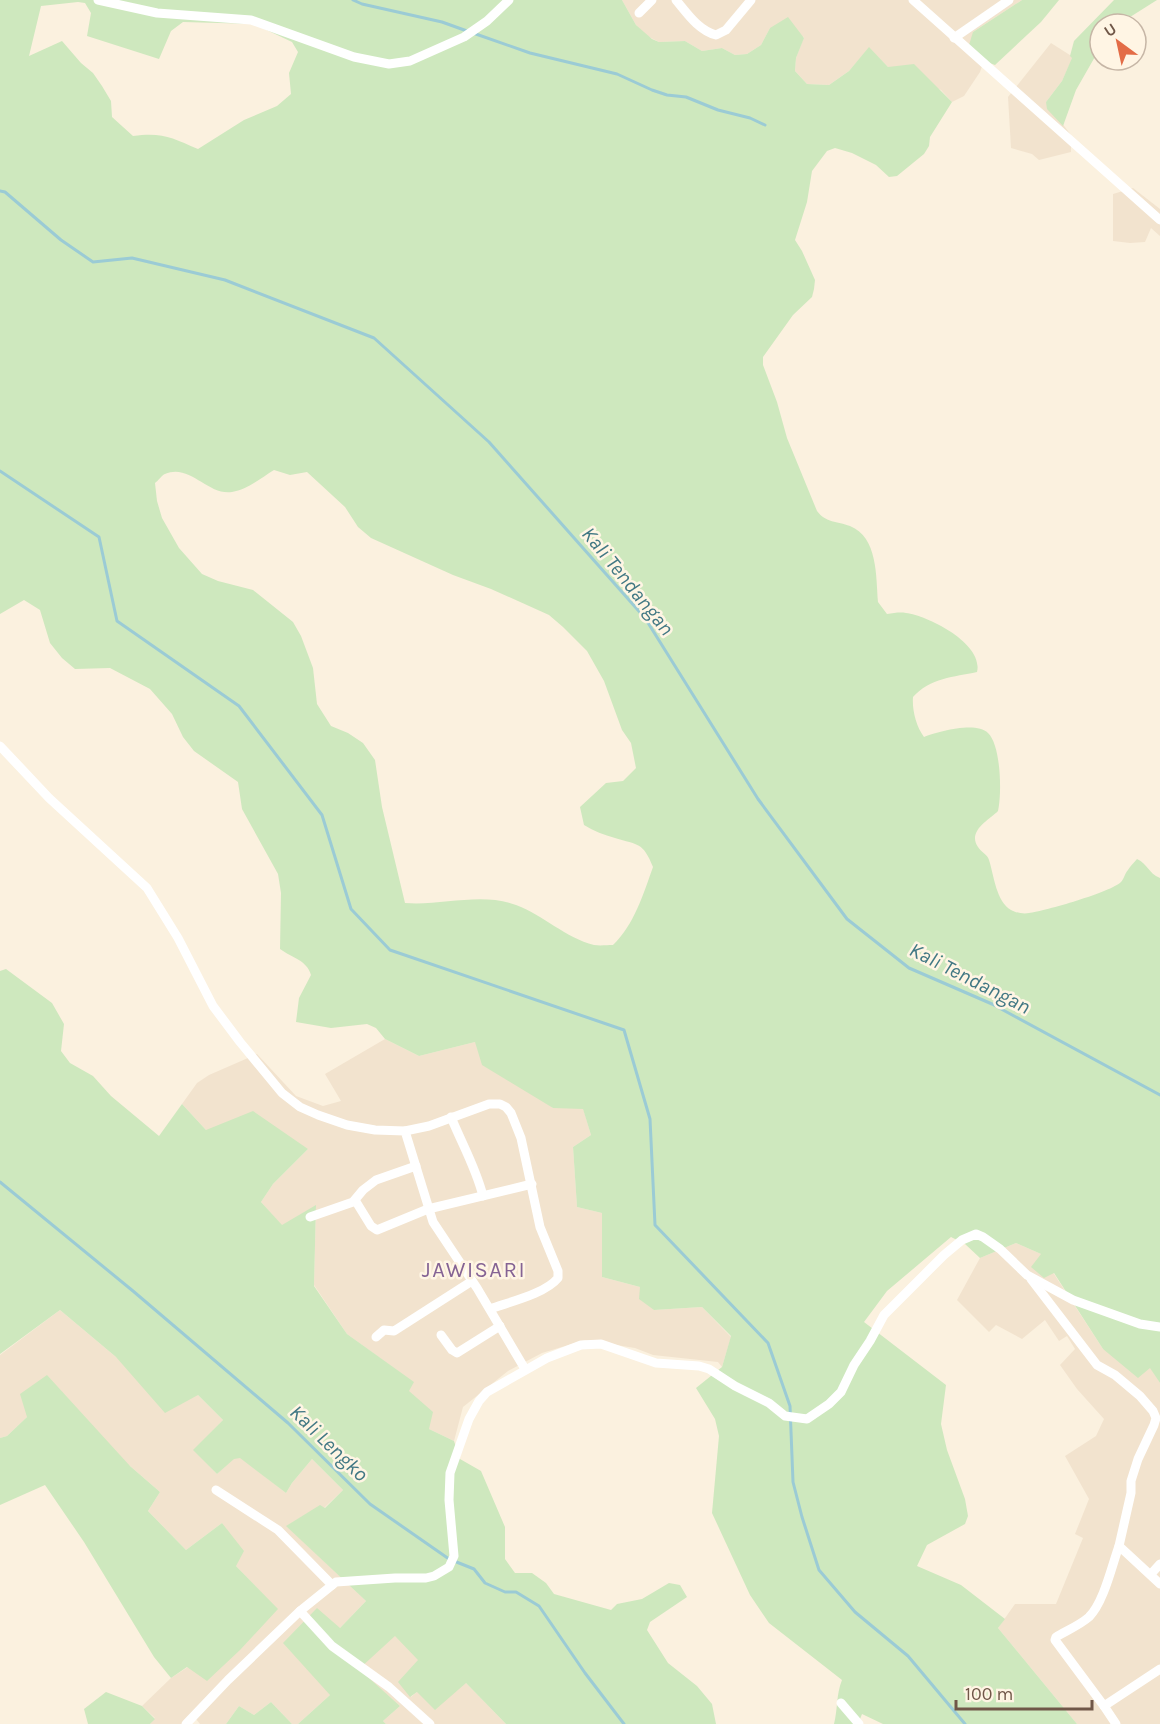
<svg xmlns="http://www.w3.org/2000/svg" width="1160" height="1724" viewBox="0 0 1160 1724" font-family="Karla,sans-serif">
	<rect width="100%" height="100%" fill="#fbf1df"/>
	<!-- residential -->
	<g fill="#f2e3ce">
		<path d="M622 0H1022L973 32 984 61 980 72 964 96 952 102 941 90 888 67 869 48 849 71 829 85 807 84 795 71 796 58 804 37 770 28 761 45 747 54 735 55 722 48 702 51 685 41 659 42 645 35 636 25Z"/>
		<path d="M1051 43 1073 57 1062 81 1046 102 1071 135V152L1039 160 1032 154 1011 148 1008 97Z"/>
		<path d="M1133 188 1160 209V236L1151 228 1145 242 1130 243 1113 241V194Z"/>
		<path d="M385 1039 419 1056 475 1042 553 1108H583L591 1135 573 1147 577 1207 602 1213V1277L640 1287 654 1310 702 1307 731 1337 722 1367 718 1362 653 1355 635 1348 585 1340 542 1353 508 1371 463 1407 454 1441 429 1429 408 1391 413 1382 347 1334 314 1285 316 1206 282 1226 261 1202 273 1184 308 1149 206 1130 182 1104 197 1083 209 1075 257 1054 296 1096 323 1106 341 1101 325 1074Z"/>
		<path d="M1016 1243 1041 1254 1103 1349 1150 1367 1160 1383V1724H1077L998 1628 1015 1604H1056L1083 1538 1075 1534 1089 1499 1065 1456 1096 1436 1104 1419 1077 1389 1060 1365 1075 1349 1067 1336 1059 1341 1045 1320 1022 1339 996 1325 989 1332 957 1300 980 1258Z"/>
		<path d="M60 1310 116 1357 198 1395 223 1420 194 1450 217 1474 234 1458 240 1457 286 1493 292 1483 312 1459 343 1490 324 1508 306 1514 287 1526 366 1601 340 1628 330 1695 298 1724H292L271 1702 254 1715 239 1706 226 1724H200L192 1714 182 1724H150L155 1718 142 1706 171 1678 277 1609 236 1566 222 1523 186 1550 148 1511 160 1492 130 1466 27 1417 7 1436 0 1438V1355Z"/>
		<path d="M395 1635 419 1660 411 1697 417 1692 466 1683 506 1724H386L383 1721 400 1706 358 1669Z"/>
	</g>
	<!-- green -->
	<g fill="#cee8be" fill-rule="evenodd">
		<path d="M0 0H622L636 25 652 39 659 42 685 41 702 51 722 48 735 55 747 54 761 45 770 28 788 17 804 38 796 58 795 71 807 84 829 85 849 71 869 47 888 67 914 64 952 102 930 137 929 146 924 154 897 176 889 177 876 165 852 153 835 148 827 151 812 171 807 202 795 240 802 251 815 280 814 289 812 297 793 315 763 357V365L777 402 787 438 817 511C826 523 837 521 850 526 878 537 876 577 878 602L887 614C894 613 900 612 906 613 929 616 984 644 977 672 954 677 930 678 913 697 912 710 916 726 924 737 937 732 976 721 988 733 1001 745 1002 794 998 811 989 820 967 831 978 847 981 852 988 855 989 860 994 876 996 901 1011 910 1016 913 1024 914 1029 913 1045 911 1111 892 1121 882 1124 879 1125 873 1128 870 1130 866 1134 863 1137 859 1148 864 1148 873 1160 878V1383L1150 1368 1138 1378 1103 1349 1054 1273 1044 1278 1031 1267 1041 1254 1016 1243 980 1258 965 1244 951 1237 887 1291 864 1322 946 1385 941 1424 947 1450 965 1499 968 1516 965 1524 927 1545 917 1566 961 1585 1005 1619 998 1628 1077 1724H883L862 1714 858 1724H834C838 1708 836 1695 842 1680L769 1623 750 1595 712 1513 719 1436 715 1419 696 1388 722 1367 731 1336 702 1307 654 1310 639 1299 640 1287 602 1277V1213L577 1207 573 1147 591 1135 583 1109 553 1108 482 1065 475 1042 419 1056 385 1039 376 1028 367 1024 331 1028 296 1022 299 998 311 975C307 960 292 958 280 949L281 893 278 874 242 809 238 782 194 751 183 737 172 714 150 689 110 668 75 669 62 658 50 643 40 610 24 600 0 614ZM78 2 85 3 91 13 87 36 159 59 171 31 183 22 254 24 292 42 298 52 289 73 291 94 277 106 244 120 198 149C172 138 163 132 133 136L112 117 111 101 102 86 93 73 81 63 62 41 29 56 41 6ZM274 470 290 475 307 472 345 507 358 527 371 538 453 575 491 589 549 615 563 627 587 651 604 681 622 730 631 743 636 768 623 781 606 783 580 807 584 825C594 831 604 835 615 838 638 845 643 842 653 867 643 895 634 925 613 945 607 945 600 946 594 945 566 938 543 915 516 905 481 892 441 906 405 903L382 807 375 760 363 743 348 733 331 726 317 704 313 668 301 636 293 622 253 590 218 581 202 574 179 548 162 518 157 501 155 483C158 481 162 475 165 474 190 463 208 496 232 492 247 490 261 478 274 470Z"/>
		<path d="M1022 0H1059L1041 22 995 65 984 61 969 45 973 32Z"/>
		<path d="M1114 0H1157L1119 24H1100V48L1076 90 1063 126 1047 109 1046 102 1062 81 1072 58 1070 56 1074 41Z"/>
		<path d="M6 969 52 1003 64 1024 61 1051 70 1063 93 1076 111 1096 159 1136 182 1104 206 1130 253 1111 308 1149 273 1184 261 1202 282 1225 316 1205 314 1286 347 1334 414 1382 409 1391 433 1412 429 1429 454 1441 460 1459 481 1471 505 1527V1559L515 1573H532L546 1583 554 1594 611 1610 617 1604 642 1599 669 1583 680 1585 687 1597 650 1622 647 1630 668 1663 697 1686 712 1704 716 1724H506L466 1683 435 1710 417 1692 410 1697 398 1682 418 1660 395 1636 359 1669 400 1706 383 1721 386 1724H298L330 1695 283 1643 317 1608 340 1628 366 1601 286 1526 320 1505 325 1508 343 1490 312 1459 292 1483 286 1493 240 1458 234 1459 217 1474 193 1450 223 1420 198 1395 165 1413 116 1357 60 1310 0 1354V971Z"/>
		<path d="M47 1375 130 1466 160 1492 148 1511 186 1550 222 1523 244 1551 236 1566 278 1609 240 1650 207 1681 187 1667 171 1678 154 1657 84 1542 45 1485 0 1505V1438L7 1436 27 1417 20 1394Z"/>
		<path d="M106 1692 142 1706 155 1719 150 1724H88L84 1709Z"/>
		<path d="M271 1702 292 1724H226L239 1706 254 1715Z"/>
	</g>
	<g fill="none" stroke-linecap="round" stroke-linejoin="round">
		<!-- stream -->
		<g stroke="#9bcbd5" stroke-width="3">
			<path d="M353 0 362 4 442 22 467 31"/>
			<path d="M473 33 530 53 617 74 652 90 667 95 686 97 718 110 750 118 765 125"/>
			<path d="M0 191 5 192 61 240 93 262 132 258 225 280 374 338 489 442 645 618 758 799 847 919 909 968 992 1004 1160 1095"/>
			<path d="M0 471 99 537 117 621 239 706 322 815 351 909 390 950 624 1030 650 1119 655 1225 768 1343 790 1406 793 1482 802 1517 819 1570 855 1612 908 1656 965 1724"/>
			<path d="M0 1182 133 1291 288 1423 370 1504 449 1559 474 1569 485 1583 505 1592H516L539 1606 585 1673 624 1724"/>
		</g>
		<!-- minor -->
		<g stroke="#fff" stroke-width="9">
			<path d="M98 0 157 13 251 20 354 57 389 64 410 61 464 37 487 21 509 0"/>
			<path d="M676 0C687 13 698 30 716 35L726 30 751 0"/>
			<path d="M913 0 1160 220"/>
			<path d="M639 13 652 0"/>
			<path d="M954 38 1009 0"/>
			<path d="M0 746 49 798 147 888 178 938 213 1006 240 1042 282 1093 300 1107 318 1115 347 1125 375 1130 405 1131 433 1222 477 1288 525 1369"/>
			<path d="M451 1117C462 1144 476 1168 483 1196"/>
			<path d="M405 1131 429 1126 489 1104H500L506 1107 511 1113 521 1138 540 1227 558 1271V1278C545 1294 509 1302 490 1309"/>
			<path d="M355 1200 371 1226 377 1230 428 1209 532 1184"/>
			<path d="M310 1217 353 1202 363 1190 376 1180 416 1166"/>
			<path d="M1031 1279 1097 1365 1115 1375 1140 1396 1153 1411 1156 1418 1154 1425 1138 1459 1131 1481V1493L1119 1546 1160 1584"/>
			<path d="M441 1335 452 1350 457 1353 500 1326"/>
			<path d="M376 1337 384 1330 394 1331 472 1281"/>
			<path d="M216 1490 278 1530 332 1585"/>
			<path d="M1119 1546C1112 1565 1104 1602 1089 1617 1080 1625 1066 1631 1056 1637L1055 1640 1104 1706 1160 1669"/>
			<path d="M1151 1574 1160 1564"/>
			<path d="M300 1611 332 1646 389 1687 430 1724"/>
			<path d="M841 1703 859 1724"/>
			<path d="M1104 1706 1116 1724"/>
			<path d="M186 1724 228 1680 300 1611 336 1582 395 1578H426L434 1576 449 1567 454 1556 449 1500 450 1473 469 1419 479 1401 487 1392 547 1358 581 1345 601 1344 656 1363 699 1366 709 1369 735 1386 769 1403 785 1416 807 1419 829 1404 841 1392 854 1365 870 1341 884 1315 944 1255 962 1240 976 1234 983 1237 1000 1249 1027 1275 1073 1300 1140 1324 1160 1327"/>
		</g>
	</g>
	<g text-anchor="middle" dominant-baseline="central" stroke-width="5" stroke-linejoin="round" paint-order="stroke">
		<!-- water labels -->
		<g font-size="21" font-style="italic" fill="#427884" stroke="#fff5e4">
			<text transform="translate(628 581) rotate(51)">Kali Tendangan</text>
			<text transform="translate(970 978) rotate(27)">Kali Tendangan</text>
			<text transform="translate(329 1443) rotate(44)">Kali Lengko</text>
		</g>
		<!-- quarter labels -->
		<g font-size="22" letter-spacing="1.5" fill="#856394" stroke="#fff5e4">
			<text x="474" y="1270">JAWISARI</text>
		</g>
	</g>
	<!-- north arrow -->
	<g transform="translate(1118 42) rotate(327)"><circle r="28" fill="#fff5e4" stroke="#c6b6a6" stroke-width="1.5"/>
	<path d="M0-4.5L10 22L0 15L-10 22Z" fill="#e36c46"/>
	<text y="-9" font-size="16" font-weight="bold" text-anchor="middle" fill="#705748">U</text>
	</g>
	<!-- scale -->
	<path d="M956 1700v9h136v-9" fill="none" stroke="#705748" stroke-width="3"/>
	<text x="965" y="1700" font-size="18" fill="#705748" stroke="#fff5e4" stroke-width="4.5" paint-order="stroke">100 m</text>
</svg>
